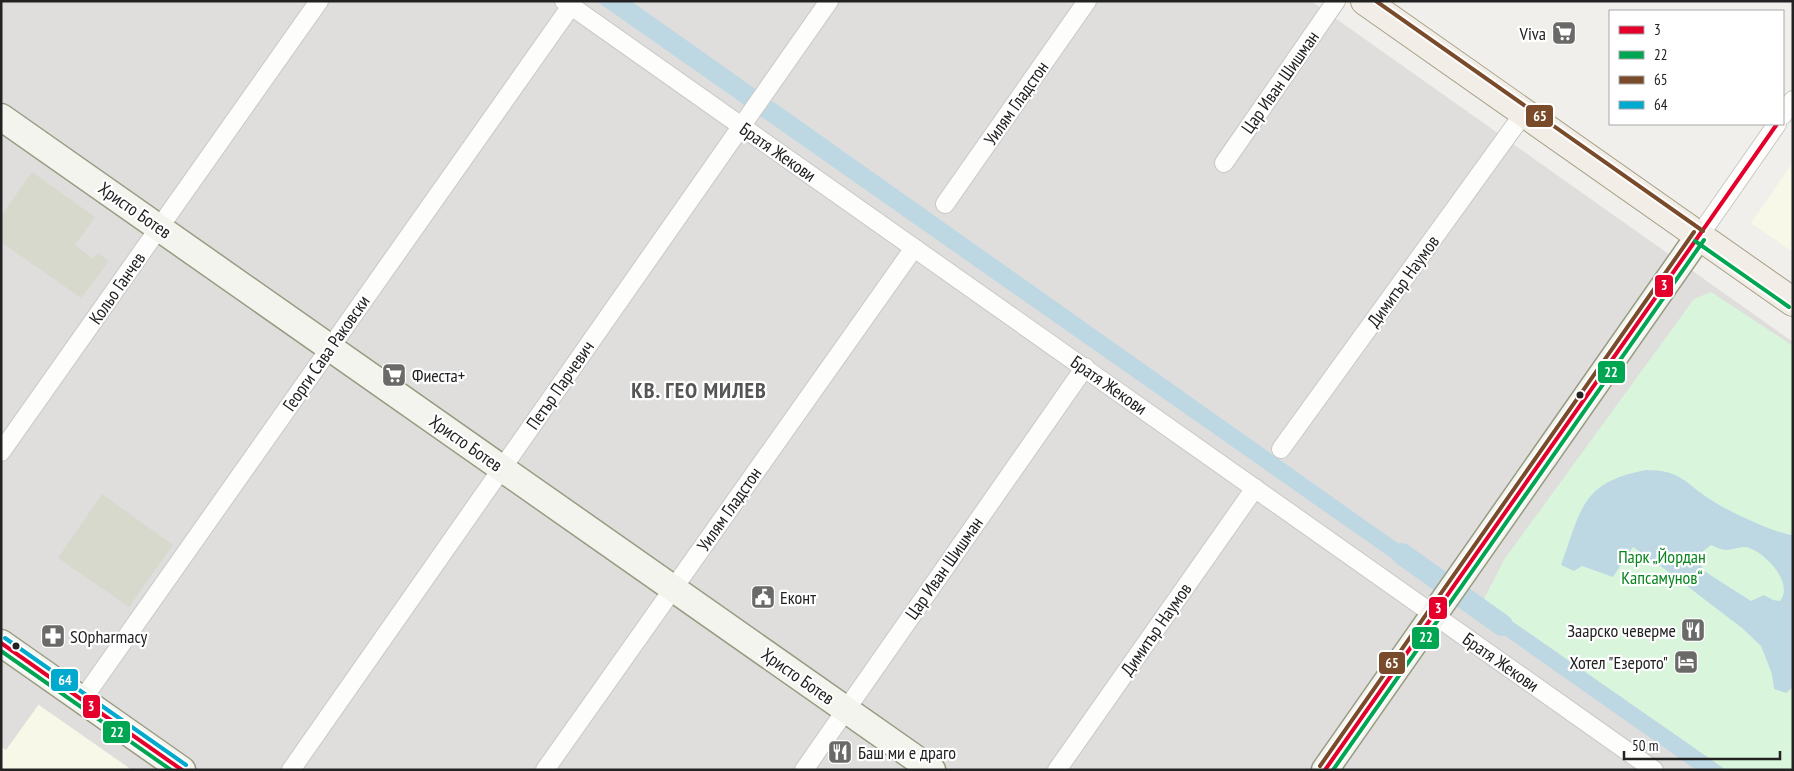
<svg xmlns="http://www.w3.org/2000/svg" width="1794" height="771" viewBox="0 0 1794 771" font-family="'PT Sans Narrow',sans-serif">
	<rect width="100%" height="100%" fill="#f0efeb"/>
	<!-- residential -->
	<path fill="#dfdedc" d="M1 1H1311L1793 342V770H1Z"/>
	<!-- education -->
	<g fill="#f7f8e8">
		<path d="M1793 162V252L1751 223Z"/>
		<path d="M39 704V705L132 770H1V747L6 750Z"/>
	</g>
	<!-- construction -->
	<g fill="#d8d9cd">
		<path d="M32 172 95 217 75 245 93 259 98 253 109 261 81 298 1 242V216Z"/>
		<path d="M102 494 173 545 129 607 58 558Z"/>
	</g>
	<!-- park -->
	<path fill="#d9f6dc" d="M1711 292 1793 346V770H1726L1483 601 1504 560 1694 299Z"/>
	<!-- water -->
	<g fill="#bed8e3" fill-rule="evenodd">
		<path d="M596 1H631L1430 566 1421 579Z"/>
		<path d="M1646 470C1681 470 1685 483 1711 500 1726 510 1776 534 1793 535V687L1786 693 1774 689 1772 674 1761 646 1742 628 1666 570 1633 547 1613 577 1582 566 1574 571 1561 565C1581 510 1581 482 1646 470ZM1711 545C1716 547 1721 550 1726 550 1734 550 1742 545 1749 548 1767 554 1794 584 1780 601L1773 600 1764 595 1751 601 1704 571 1700 563 1702 552Z"/>
		<path d="M1483 601 1726 770H1696L1474 614Z"/>
	</g>
	<g fill="none" stroke-linecap="round" stroke-linejoin="round">
		<!-- canal -->
		<path stroke="#bed8e3" stroke-width="22" d="M1402 554 1502 625"/>
		<defs>
			<g id="street">
				<path d="M564 1 1654 770"/>
				<path d="M1783 115 1793 100"/>
				<path d="M1224 163 1336 1"/>
				<path d="M945 204 1087 1"/>
				<path d="M1699 236 1777 124"/>
				<path d="M1281 449 1524 113"/>
				<path d="M1 452 319 1"/>
				<path d="M82 700 571 6"/>
				<path d="M291 770 829 1"/>
				<path d="M545 770 914 248"/>
				<path d="M804 770 1085 367"/>
				<path d="M1057 770 1255 488"/>
			</g>
			<g id="secondary">
				<path d="M1 117 932 770"/>
				<path d="M1 643 182 770"/>
				<path d="M1325 770 1699 236"/>
			</g>
			<path id="primary" d="M1365 1 1793 302"/>
		</defs>
		<!-- street casing -->
		<use href="#street" stroke="#c9c8c7" stroke-width="20"/>
		<!-- secondary casing -->
		<use href="#secondary" stroke="#979b81" stroke-width="29"/>
		<!-- primary casing -->
		<use href="#primary" stroke="#a7a086" stroke-width="30"/>
		<!-- street -->
		<use href="#street" stroke="#fdfdfc" stroke-width="18"/>
		<!-- secondary -->
		<use href="#secondary" stroke="#f3f4ed" stroke-width="26"/>
		<!-- primary -->
		<use href="#primary" stroke="#f2eee7" stroke-width="28"/>
		<defs>
			<g id="bus-1">
				<path d="M1 643 182 770"/>
				<path d="M1325 770 1777 124"/>
			</g>
			<g id="bus-2">
				<path d="M1695 241 1789 307"/>
				<path d="M1 651 171 770"/>
				<path d="M1333 770 1704 240"/>
			</g>
			<g id="bus-3">
				<path d="M1376 1 1703 231"/>
				<path d="M1320 766 1694 232"/>
			</g>
			<path id="bus-4" d="M5 638 186 765"/>
		</defs>
		<!-- bus-1 casing -->
		<use href="#bus-1" stroke="#fff" stroke-width="8"/>
		<!-- bus-2 casing -->
		<use href="#bus-2" stroke="#fff" stroke-width="8"/>
		<!-- bus-3 casing -->
		<use href="#bus-3" stroke="#fff" stroke-width="8"/>
		<!-- bus-4 casing -->
		<use href="#bus-4" stroke="#fff" stroke-width="8"/>
		<!-- bus-1 -->
		<use href="#bus-1" stroke="#e4002b" stroke-width="4"/>
		<!-- bus-2 -->
		<use href="#bus-2" stroke="#00a651" stroke-width="4"/>
		<!-- bus-3 -->
		<use href="#bus-3" stroke="#7a4b2a" stroke-width="4"/>
		<!-- bus-4 -->
		<use href="#bus-4" stroke="#00a9ce" stroke-width="4"/>
	</g>
	<!-- icons -->
	<defs>
		<symbol id="supermarket-square" viewBox="-11 -11 22 22"><rect x="-9" y="-9" width="18" height="18" rx="4" fill="#6a6a68" stroke="#fff"/><path d="M-6-5.5h2.5l.6 2H6L4.5 2H-2.5L-4.4-4H-6ZM-1.5 3.2a1.3 1.3 0 1 0 .1 0ZM3 3.2a1.3 1.3 0 1 0 .1 0Z" fill="#fff"/></symbol>
		<symbol id="civic-square" viewBox="-11 -11 22 22"><rect x="-9" y="-9" width="18" height="18" rx="4" fill="#6a6a68" stroke="#fff"/><path d="M-.6-6.5H3V-4.5H.6V-3L4-1V1h2V6H-6V1h2V-1L-.6-3ZM-1.2 2.5V6h2.4V2.5Z" fill="#fff"/></symbol>
		<symbol id="restaurant-square" viewBox="-11 -11 22 22"><rect x="-9" y="-9" width="18" height="18" rx="4" fill="#6a6a68" stroke="#fff"/><path d="M-5-6h1v4h1v-4h1v4h1v-4h1v5L-1.5 .5V6h-2V.5L-5-1ZM5-6V6H3V1.5H1.5Q1.5-4 5-6Z" fill="#fff"/></symbol>
		<symbol id="pharmacy-square" viewBox="-11 -11 22 22"><rect x="-9" y="-9" width="18" height="18" rx="4" fill="#6a6a68" stroke="#fff"/><path d="M-2-6h4v4h4v4h-4v4h-4v-4h-4v-4h4Z" fill="#fff"/></symbol>
		<symbol id="hotel-square" viewBox="-11 -11 22 22"><rect x="-9" y="-9" width="18" height="18" rx="4" fill="#6a6a68" stroke="#fff"/><path d="M-6-4.5h1.5V1H6V5H4.5V3h-9V5H-6ZM-4 0a1.8 1.8 0 1 1 3.6 0ZM.5 0V-2.5h3Q6-2.5 6 0Z" fill="#fff"/></symbol>
	</defs>
	<g fill-rule="evenodd">
		<use href="#supermarket-square" x="1550" y="19" width="28" height="28"/>
		<use href="#supermarket-square" x="380" y="361" width="28" height="28"/>
		<use href="#civic-square" x="749" y="583" width="28" height="28"/>
		<use href="#restaurant-square" x="1679" y="616" width="28" height="28"/>
		<use href="#pharmacy-square" x="39" y="622" width="28" height="28"/>
		<use href="#hotel-square" x="1672" y="648" width="28" height="28"/>
		<use href="#restaurant-square" x="826" y="738" width="28" height="28"/>
	</g>
	<!-- markers -->
	<g fill="#222" stroke="#fff" stroke-width="2">
		<circle cx="1580" cy="395" r="4.5"/>
		<circle cx="16" cy="646" r="4.5"/>
	</g>
	<g text-anchor="middle" dominant-baseline="central" stroke-width="4.5" stroke-linejoin="round" paint-order="stroke">
		<!-- poi labels -->
		<g font-size="18" fill="#222" stroke="#fff" text-anchor="start">
			<text x="1546" y="33" text-anchor="end">Viva</text>
			<text x="412" y="375">Фиеста+</text>
			<text x="780" y="597">Еконт</text>
			<text x="1676" y="630" text-anchor="end">Заарско чеверме</text>
			<text x="70" y="636">SOpharmacy</text>
			<text x="1668" y="662" text-anchor="end">Хотел "Езерото"</text>
			<text x="858" y="752">Баш ми е драго</text>
		</g>
		<!-- street labels -->
		<g font-size="18" fill="#222" stroke="#fff">
			<text transform="translate(1280 82) rotate(-55)">Цар Иван Шишман</text>
			<text transform="translate(1016 103) rotate(-55)">Уилям Гладстон</text>
			<text transform="translate(778 152) rotate(35)">Братя Жекови</text>
			<text transform="translate(135 210) rotate(35)">Христо Ботев</text>
			<text transform="translate(1403 281) rotate(-54)">Димитър Наумов</text>
			<text transform="translate(117 288) rotate(-55)">Кольо Ганчев</text>
			<text transform="translate(326 353) rotate(-55)">Георги Сава Раковски</text>
			<text transform="translate(560 385) rotate(-55)">Петър Парчевич</text>
			<text transform="translate(1109 385) rotate(35)">Братя Жекови</text>
			<text transform="translate(466 443) rotate(35)">Христо Ботев</text>
			<text transform="translate(729 509) rotate(-55)">Уилям Гладстон</text>
			<text transform="translate(944 568) rotate(-55)">Цар Иван Шишман</text>
			<text transform="translate(1156 629) rotate(-55)">Димитър Наумов</text>
			<text transform="translate(1501 662) rotate(35)">Братя Жекови</text>
			<text transform="translate(798 676) rotate(35)">Христо Ботев</text>
		</g>
		<!-- park labels -->
		<g font-size="18" fill="#0a8621" stroke="#fff">
			<text x="1662" y="556">Парк „Йордан<tspan x="1662" dy="21">Капсамунов“</tspan></text>
		</g>
		<!-- district labels -->
		<g font-size="22" font-weight="bold" letter-spacing="1" fill="#555" stroke="#fff">
			<text x="699" y="390">КВ. ГЕО МИЛЕВ</text>
		</g>
	</g>
	<g stroke="#fff" stroke-width="2">
		<rect x="1525" y="104" width="29" height="24" rx="5" fill="#7a4b2a"/>
		<rect x="1654" y="274" width="20" height="24" rx="5" fill="#e4002b"/>
		<rect x="1597" y="360" width="29" height="24" rx="5" fill="#00a651"/>
		<rect x="1428" y="596" width="20" height="24" rx="5" fill="#e4002b"/>
		<rect x="1411" y="626" width="29" height="24" rx="5" fill="#00a651"/>
		<rect x="1378" y="651" width="28" height="24" rx="5" fill="#7a4b2a"/>
		<rect x="50" y="668" width="29" height="24" rx="5" fill="#00a9ce"/>
		<rect x="82" y="694" width="19" height="25" rx="5" fill="#e4002b"/>
		<rect x="102" y="720" width="29" height="24" rx="5" fill="#00a651"/>
	</g>
	<g font-size="14" text-anchor="middle" font-weight="bold" fill="#fff">
		<text x="1540" y="121">65</text>
		<text x="1664" y="290">3</text>
		<text x="1611" y="377">22</text>
		<text x="1438" y="613">3</text>
		<text x="1426" y="642">22</text>
		<text x="1392" y="668">65</text>
		<text x="65" y="685">64</text>
		<text x="91" y="711">3</text>
		<text x="117" y="737">22</text>
	</g>
	<!-- border -->
	<rect width="1794" height="771" fill="none" stroke="#222222" stroke-width="5"/>
	<!-- legend -->
	<rect x="1609" y="10" width="175" height="115" fill="#ffffff" stroke="#a7a7a7"/>
	<rect x="1619" y="26" width="25" height="8" fill="#e4002b" stroke="#a7a7a7"/>
	<text x="1654" y="35" font-size="15" fill="#222222">3</text>
	<rect x="1619" y="51" width="25" height="8" fill="#00a651" stroke="#a7a7a7"/>
	<text x="1654" y="60" font-size="15" fill="#222222">22</text>
	<rect x="1619" y="76" width="25" height="8" fill="#7a4b2a" stroke="#a7a7a7"/>
	<text x="1654" y="85" font-size="15" fill="#222222">65</text>
	<rect x="1619" y="101" width="25" height="8" fill="#00a9ce" stroke="#a7a7a7"/>
	<text x="1654" y="110" font-size="15" fill="#222222">64</text>
	<!-- scale -->
	<path d="M1624 751v8h156v-8" fill="none" stroke="#222222" stroke-width="2.5"/>
	<text x="1632" y="751" font-size="15" fill="#222222" stroke="#ffffff" stroke-width="4" paint-order="stroke">50 m</text>
</svg>
